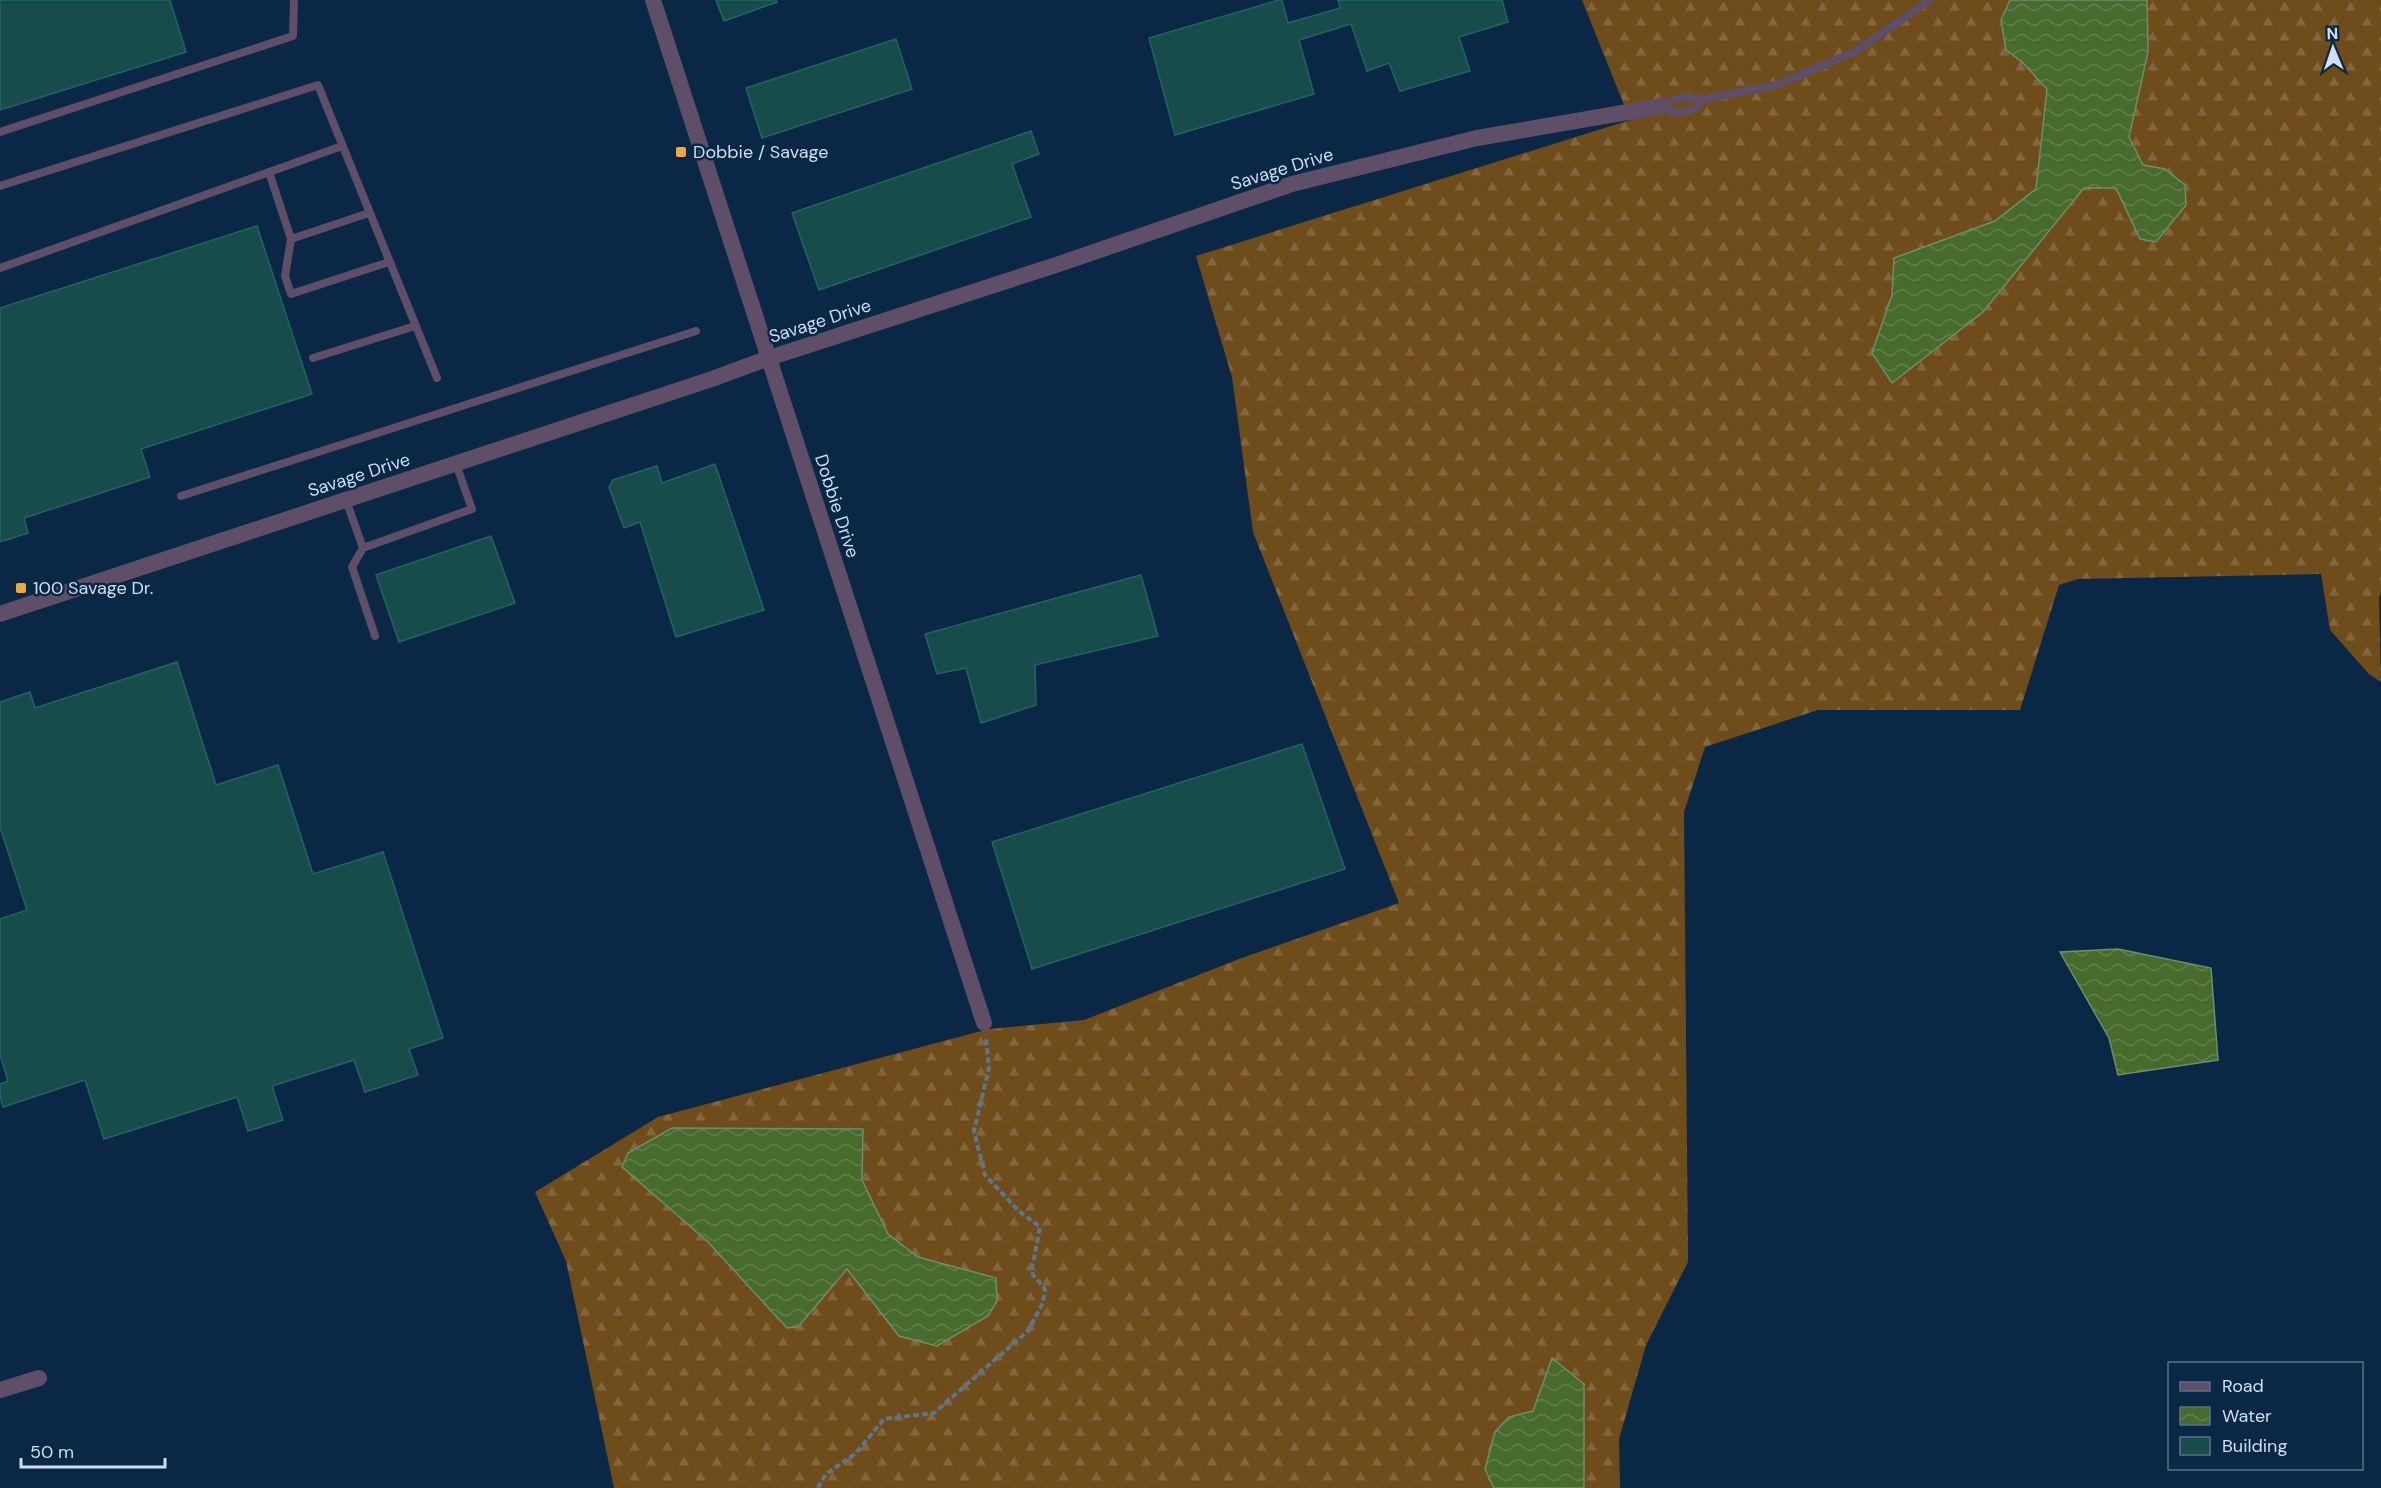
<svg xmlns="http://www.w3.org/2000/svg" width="2381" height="1488" viewBox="0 0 2381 1488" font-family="'DM Sans',sans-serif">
	<defs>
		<pattern id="forest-firs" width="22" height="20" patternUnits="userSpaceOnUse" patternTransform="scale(1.5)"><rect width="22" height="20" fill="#6e4d1b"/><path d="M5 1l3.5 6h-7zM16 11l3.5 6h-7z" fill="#82663d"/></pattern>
		<pattern id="water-waves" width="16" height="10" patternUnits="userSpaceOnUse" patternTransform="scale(1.5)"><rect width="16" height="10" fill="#476b2d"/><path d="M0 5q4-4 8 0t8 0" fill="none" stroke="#60804c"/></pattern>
	</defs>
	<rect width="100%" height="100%" fill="#0b2746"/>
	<!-- forest -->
	<path fill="url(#forest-firs)" fill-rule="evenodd" d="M1582 0H2010L2001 20 2006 50 2021 61 2047 89 2036 189 1995 221 1894 258 1892 295 1872 353 1983 312 2084 188H2116L2140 238 2156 242 2186 205 2165 169 2143 165 2129 137 2148 52 2147 0H2381V593L2379 597 2381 682 2369 674 2330 630 2321 574 2078 579 2059 585 2020 710H1818L1705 747 1684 812 1688 1262 1646 1345 1619 1439 1620 1488H1584V1384L1552 1358 1533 1411 1509 1417 1485 1469 1494 1488H614L566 1261 535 1192 658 1117 989 1029 1084 1020 1239 959 1399 903 1253 532 1232 377 1196 256 1630 120ZM622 1167 862 1180 888 1234 917 1257 996 1278 899 1336 847 1268 707 1241Z"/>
	<!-- water -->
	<g fill="url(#water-waves)" stroke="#708e68" stroke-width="1.5">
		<path d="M2010 0H2147L2148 52 2129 137 2143 165 2165 169 2185 185 2186 205 2156 242 2140 239 2116 188H2084L1983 312 1892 383 1872 353 1892 295 1894 258 1995 221 2036 189 2047 89 2021 61 2006 50 2001 20Z"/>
		<path d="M2118 949 2211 968 2218 1060 2118 1075 2109 1038 2060 952Z"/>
		<path d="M672 1128 863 1129 862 1180 888 1234 918 1257 996 1278 997 1301 988 1316 937 1346 899 1336 847 1269 798 1327 787 1328 707 1241 622 1167 628 1153Z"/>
		<path d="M1552 1358 1584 1384V1488H1494L1485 1469 1495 1432 1509 1417 1533 1411Z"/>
	</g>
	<!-- building -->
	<g fill="#184c4b" stroke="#206564" stroke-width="1.5">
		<path d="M0 0H170L186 52 0 110Z"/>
		<path d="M716 0H776L777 2 724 21Z"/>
		<path d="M1279 0H1282L1288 23 1340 8 1338 0H1502L1508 22 1459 37 1470 71 1400 91 1389 63 1367 71 1351 24 1299 40 1314 94 1175 135 1149 38Z"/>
		<path d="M896 39 912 89 762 138 746 88Z"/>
		<path d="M1031 131 1039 154 1012 164 1031 217 819 290 792 213Z"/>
		<path d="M257 226 312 394 141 449 150 477 24 518 28 533 0 542V308Z"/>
		<path d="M715 464 764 610 676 637 640 522 624 528 609 487 613 480 657 466 662 483Z"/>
		<path d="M491 536 515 603 399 642 376 575Z"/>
		<path d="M1141 575 1158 636 1035 665 1036 705 981 723 966 668 937 674 925 634Z"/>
		<path d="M177 662 216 785 278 765 313 874 383 852 443 1038 409 1049 418 1075 365 1092 354 1060 272 1086 283 1120 248 1131 237 1097 104 1139 85 1080 3 1107 0 1096V1084L8 1081 0 1055V919L27 910 0 827V702L30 692 35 708Z"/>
		<path d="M1302 744 1345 869 1032 969 992 842Z"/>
	</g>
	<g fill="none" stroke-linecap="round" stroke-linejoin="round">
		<!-- path -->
		<path stroke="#5e758f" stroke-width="4" stroke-dasharray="6 3" stroke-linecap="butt" d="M818 1488 826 1474 855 1454 884 1419 934 1413 1028 1331 1043 1303 1045 1289 1033 1275 1032 1269 1040 1227 1019 1211 985 1175 974 1131 989 1068 986 1039"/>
		<!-- lane -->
		<g stroke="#5e4e67" stroke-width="8">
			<path d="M1701 100 1695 109 1675 113 1663 106C1676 97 1686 95 1701 100L1777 85 1856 51 1930 0"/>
			<path d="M0 132 293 36 294 0"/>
			<path d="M269 172 291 239 369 213"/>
			<path d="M0 186 318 85 437 378"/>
			<path d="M291 239 285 276 291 294 389 262"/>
			<path d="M0 268 342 146"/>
			<path d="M313 358 415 326"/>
			<path d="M181 496 696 331"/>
			<path d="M346 500 363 548 472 509 456 464"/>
			<path d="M363 548 352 567 375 636"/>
		</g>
		<!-- street -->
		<g stroke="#5e4e67" stroke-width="16">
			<path d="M653 0 984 1023"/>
			<path d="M0 614 712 379 769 358 1059 264 1292 184 1477 138 1663 106"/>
			<path d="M0 1390 39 1378"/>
		</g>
	</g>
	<!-- markers -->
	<g fill="#eea83c" stroke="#0b2746" stroke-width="2">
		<rect x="675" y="146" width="12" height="12" rx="3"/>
		<rect x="15" y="582" width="12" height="12" rx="3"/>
	</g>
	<g text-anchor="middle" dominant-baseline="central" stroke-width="5" stroke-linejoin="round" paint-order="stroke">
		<!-- poi labels -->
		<g font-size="18" fill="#cedff3" stroke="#0b2746" text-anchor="start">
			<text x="693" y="152">Dobbie / Savage</text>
			<text x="33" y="588">100 Savage Dr.</text>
		</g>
		<!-- street labels -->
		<g font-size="18" fill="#cedff3" stroke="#0b2746">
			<text transform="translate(1282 169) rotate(-17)">Savage Drive</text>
			<text transform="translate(820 321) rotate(-18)">Savage Drive</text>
			<text transform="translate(359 475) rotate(-18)">Savage Drive</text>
			<text transform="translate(837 506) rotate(72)">Dobbie Drive</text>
		</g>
	</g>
	<!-- legend -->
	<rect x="2168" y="1362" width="195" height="108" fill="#0b2746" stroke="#59718b" stroke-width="1.5"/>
	<rect x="2180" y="1382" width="30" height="9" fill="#5e4e67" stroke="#59718b" stroke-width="1.5"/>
	<text x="2222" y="1392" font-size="18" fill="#cedff3">Road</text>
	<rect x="2180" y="1407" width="30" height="18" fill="url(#water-waves)" stroke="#59718b" stroke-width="1.5"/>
	<text x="2222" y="1422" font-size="18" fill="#cedff3">Water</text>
	<rect x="2180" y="1437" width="30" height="18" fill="#184c4b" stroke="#59718b" stroke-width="1.5"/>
	<text x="2222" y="1452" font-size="18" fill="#cedff3">Building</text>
	<!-- north arrow -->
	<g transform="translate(2333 48) rotate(358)" stroke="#0b2746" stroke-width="4.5" paint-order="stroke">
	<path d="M0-4.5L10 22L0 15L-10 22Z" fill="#cedff3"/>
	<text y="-9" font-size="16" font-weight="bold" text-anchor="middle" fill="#cedff3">N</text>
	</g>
	<!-- scale -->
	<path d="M21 1458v9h144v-9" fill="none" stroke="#cedff3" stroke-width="3"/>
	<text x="30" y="1458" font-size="18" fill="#cedff3" stroke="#0b2746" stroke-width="4.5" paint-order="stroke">50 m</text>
</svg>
